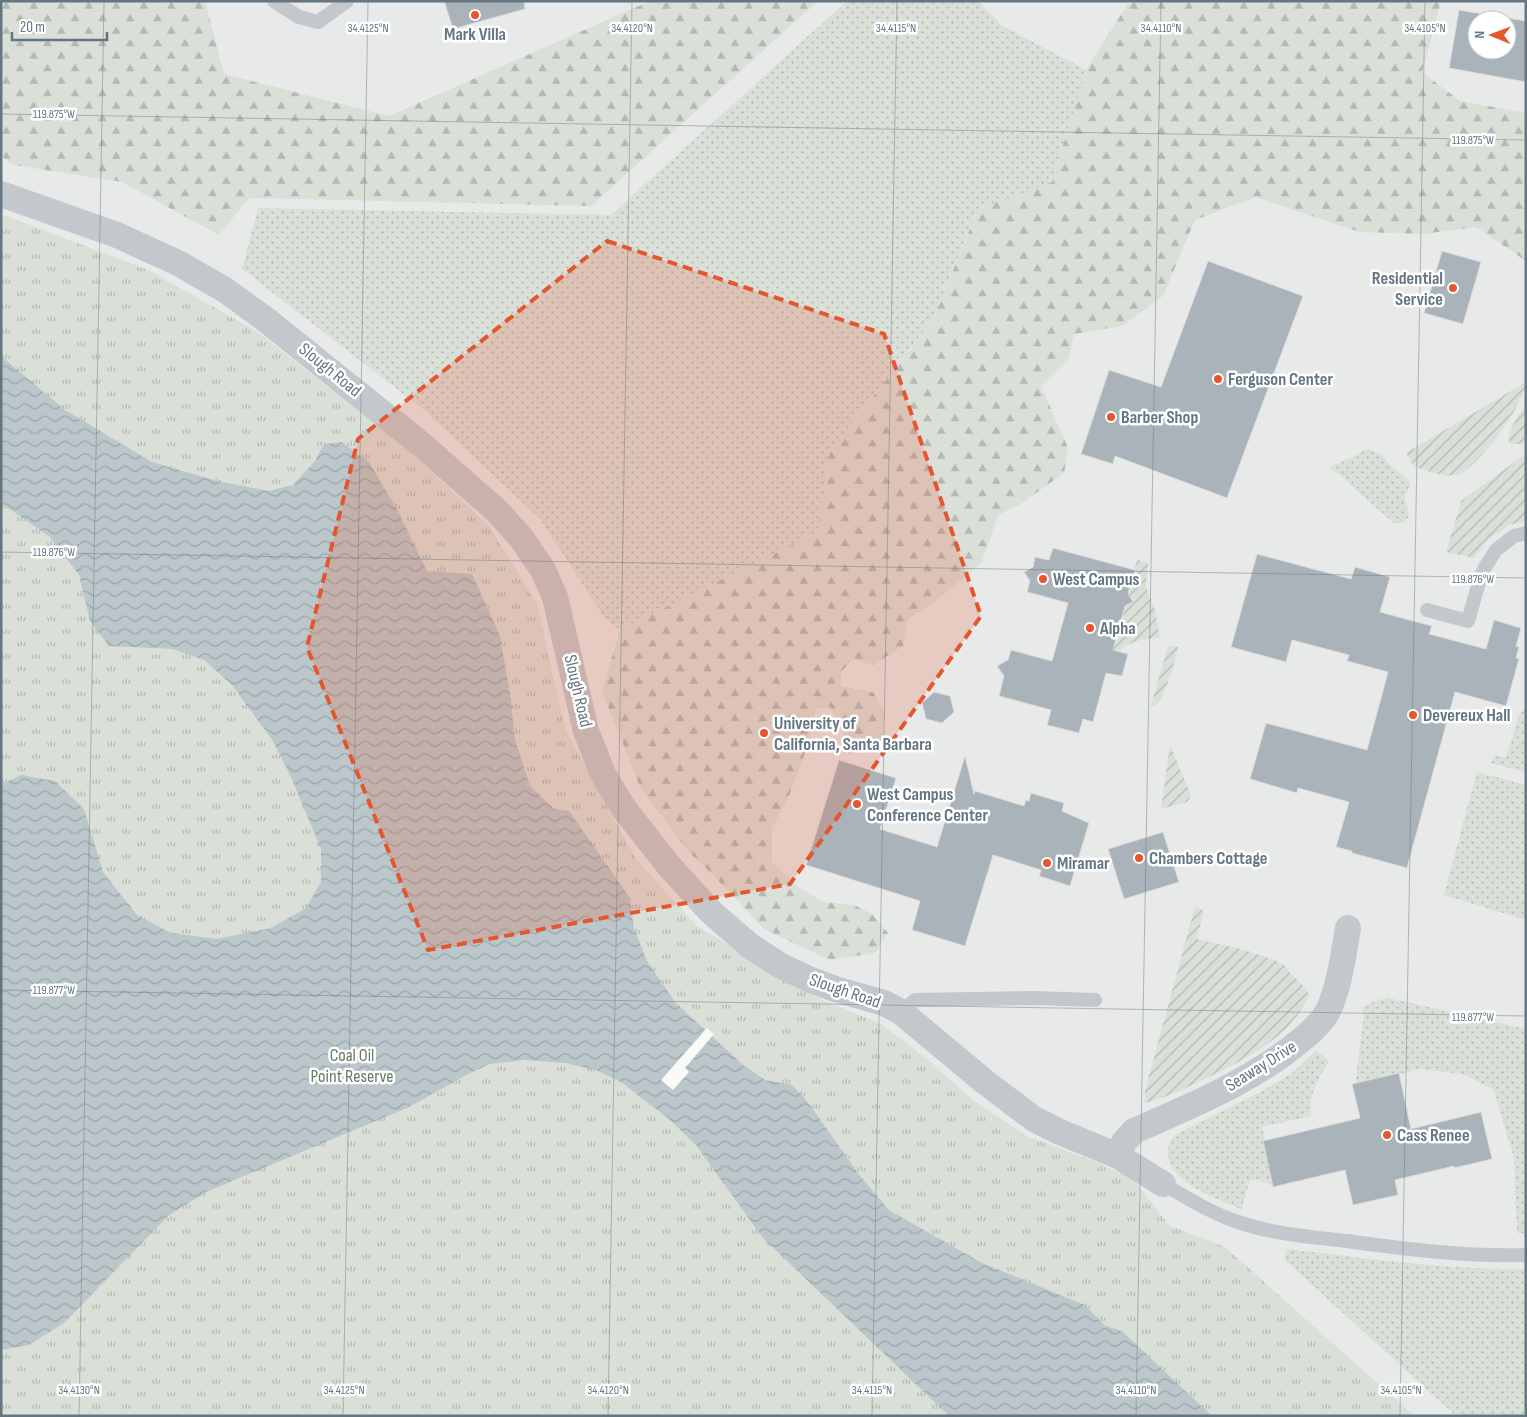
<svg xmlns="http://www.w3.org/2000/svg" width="1527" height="1417" viewBox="0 0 1527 1417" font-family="'Sofia Sans Condensed',sans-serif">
	<defs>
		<pattern id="grass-dots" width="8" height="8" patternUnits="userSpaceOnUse" patternTransform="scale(1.25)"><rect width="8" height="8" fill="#dadfd7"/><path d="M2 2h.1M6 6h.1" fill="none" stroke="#b4b9b4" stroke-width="1.8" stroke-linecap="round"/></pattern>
		<pattern id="forest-firs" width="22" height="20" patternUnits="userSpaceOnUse" patternTransform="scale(1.25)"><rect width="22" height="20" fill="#dadfd7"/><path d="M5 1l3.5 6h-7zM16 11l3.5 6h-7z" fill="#b4b9b4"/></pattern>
		<pattern id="park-tufts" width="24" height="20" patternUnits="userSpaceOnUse" patternTransform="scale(1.25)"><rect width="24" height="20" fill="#dadfd7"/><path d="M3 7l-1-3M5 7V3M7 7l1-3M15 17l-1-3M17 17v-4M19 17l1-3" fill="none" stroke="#b4b9b4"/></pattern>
		<pattern id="garden-furrows" width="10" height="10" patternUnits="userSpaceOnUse" patternTransform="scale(1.25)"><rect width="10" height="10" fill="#dadfd7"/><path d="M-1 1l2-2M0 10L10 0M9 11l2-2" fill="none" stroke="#b4b9b4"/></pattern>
		<pattern id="water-waves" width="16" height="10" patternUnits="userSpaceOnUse" patternTransform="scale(1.25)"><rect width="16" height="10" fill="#bbc7cb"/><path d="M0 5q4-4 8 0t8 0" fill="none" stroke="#9ca6aa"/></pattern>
	</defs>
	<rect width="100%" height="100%" fill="#fafaf8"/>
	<!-- built -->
	<path fill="#e8e9e9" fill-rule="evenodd" d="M1 1H1526V1416H1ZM1477 20H1507V50H1477Z"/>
	<!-- grass -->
	<g fill="url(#grass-dots)">
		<path d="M847 1H978L1001 25 1086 70 1052 182 975 215 932 321 830 451 818 532 620 630 604 617 540 519 424 410 242 269 258 208 611 215Z"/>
		<path d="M1368 449 1383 456 1388 463 1409 480 1410 485 1405 496 1409 517 1403 522 1395 524 1357 491 1343 477 1329 468Z"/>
		<path d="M1526 707V772L1491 763 1494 756 1506 757 1519 715Z"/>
		<path d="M1477 772 1526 785V920L1444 895Z"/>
		<path d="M1389 998 1526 1029V1233H1517L1514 1158 1493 1089 1463 1074 1419 1069 1355 1086 1364 1015 1362 1007 1378 1000Z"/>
		<path d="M1316 1051 1324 1056 1329 1062C1318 1079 1308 1095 1311 1116L1262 1127 1276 1184 1273 1186 1256 1179 1250 1181 1241 1209C1219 1200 1169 1182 1168 1155 1167 1146 1170 1140 1177 1134L1262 1091 1291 1074Z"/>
		<path d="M1286 1249C1366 1258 1446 1270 1526 1269V1416H1456L1285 1260Z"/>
	</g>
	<!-- forest -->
	<g fill="url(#forest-firs)">
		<path d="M1 1H205L224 74 389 116 650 1H818L591 206 249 198 219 235 122 182 14 165 1 156Z"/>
		<path d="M1137 1H1441L1422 72 1460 101 1526 113V261L1476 227 1423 234 1359 232 1256 197 1195 220 1163 296 1122 326 1074 334 1069 358 1041 386 1068 448 1064 473 1019 505 998 515 981 564 934 602 907 620 903 646 873 665 853 659 841 672V686L873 692 885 713 881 743 849 755 842 729 830 707 816 709 805 753 790 793 772 828V862L798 887 824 902 854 905 872 914 888 933 875 953 830 960 764 929 713 875 688 851 640 787 602 691 620 630 818 532 830 451 932 322 978 209 1052 182 1086 70 1127 5Z"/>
	</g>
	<!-- park -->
	<path fill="url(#park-tufts)" d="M1 214 148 270 256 331 404 446 489 526 537 604 565 729 636 859 697 926 820 999 870 1019 884 1026 933 1064 974 1101 1027 1136 1098 1163 1133 1179 1169 1225 1225 1247 1414 1416H1Z"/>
	<!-- garden -->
	<g fill="url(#garden-furrows)">
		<path d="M1526 382C1526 402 1478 468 1459 474 1444 478 1429 471 1414 467L1406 453Z"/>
		<path d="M1526 404V436L1523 444H1510C1505 431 1520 415 1526 404Z"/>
		<path d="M1523 456H1526V521L1509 525 1488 540 1474 558 1446 552 1461 501Z"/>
		<path d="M1137 560 1148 563 1146 587 1155 610 1160 638C1144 638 1128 641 1117 654L1111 651Z"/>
		<path d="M1168 646 1178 647 1172 671 1164 693 1159 702 1150 709Z"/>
		<path d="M1170 745 1190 793V798L1187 802 1161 809Z"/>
		<path d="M1195 907 1203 910V914L1197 939C1223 945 1260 952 1284 965 1288 968 1288 971 1291 974 1298 982 1305 985 1309 995 1294 1036 1240 1062 1203 1080 1184 1089 1166 1098 1145 1103V1090Z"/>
	</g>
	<!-- water -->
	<path fill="url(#water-waves)" d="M1 356 65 410 152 462 217 481 269 491 293 485 315 461 324 444 342 442 369 462 398 511 427 571 472 574 500 636 511 700 515 740 530 786 554 809 569 811 630 898 634 928 647 961 675 1002 742 1064 765 1080 792 1085 807 1101 860 1176 889 1210 980 1262 1085 1305 1104 1325 1123 1332 1212 1416H949L763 1238 696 1145 669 1119 621 1082 596 1070 565 1063 524 1060 490 1064 470 1073 409 1107 206 1192 168 1216 64 1323 29 1345 1 1350V785L21 775 55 781 84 809 103 872 137 915 171 933 217 939 271 928 306 908 321 882V849L291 777 273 741 232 685 204 660 173 649 109 646 90 621 79 575 50 537 1 503Z"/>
	<!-- pier -->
	<path fill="#fafaf8" d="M707 1028 714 1034 685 1068 689 1072 673 1090 661 1080Z"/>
	<!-- building -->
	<g fill="#aab3b9" stroke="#dcdcda" fill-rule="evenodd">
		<path d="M444 1H524L525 9 453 29Z"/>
		<path d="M1459 10 1526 21V82L1449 68ZM1477 20H1507V50H1477Z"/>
		<path d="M1442 251 1481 262 1463 324 1424 313Z"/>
		<path d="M1208 261 1303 296 1227 498 1115 456 1113 464 1081 454 1109 370 1161 387Z"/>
		<path d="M1053 548 1135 570 1128 593 1133 602 1125 606 1113 650 1128 654 1122 676 1106 673 1093 722 1083 719 1079 733 1047 725 1051 710 999 696 1004 676 997 666 1008 660 1011 650 1052 661 1068 603 1027 592 1030 581 1024 572 1033 567 1035 557 1049 560Z"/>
		<path d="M1257 554 1351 579 1355 567 1390 577 1380 612 1432 626 1429 634 1486 649 1494 620 1521 628 1516 646 1519 647 1516 658 1519 659 1506 706 1455 692 1407 868 1352 853V851L1336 847 1349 802 1298 788 1297 793 1250 779 1266 723 1367 750 1388 672 1347 661 1349 655 1292 640 1286 662 1231 647Z"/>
		<path d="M934 692 950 696 954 712 942 723 926 719 922 703Z"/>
		<path d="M965 756 974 794 975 791 1024 806 1026 800 1029 801 1031 793 1064 803 1062 811 1089 823 1070 886 1039 876 1041 870 993 855 965 946 912 930 920 901 806 865 839 760 896 778 880 829 937 847Z"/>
		<path d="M1163 832 1179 882 1124 899 1108 849Z"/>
		<path d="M1399 1073 1411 1129 1481 1112 1492 1159 1454 1168V1166L1395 1180 1398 1195 1353 1205 1345 1170 1273 1187 1263 1141 1360 1118 1352 1084Z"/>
	</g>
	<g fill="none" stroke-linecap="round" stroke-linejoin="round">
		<!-- service -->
		<g stroke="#c3c8cc" stroke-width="14">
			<path d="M274 1 299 17 318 22 347 1"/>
			<path d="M1427 610 1468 621 1481 575 1487 564 1496 550 1514 536 1526 533"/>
			<path d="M901 1012 915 1000 1034 998 1095 1000"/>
			<path d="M1163 1184C1187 1198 1211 1213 1238 1222 1273 1234 1310 1237 1347 1241 1406 1249 1466 1257 1526 1255"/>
		</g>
		<!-- minor -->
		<g stroke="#c3c8cc" stroke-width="26">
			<path d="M1 194 117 235 178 263 225 290 265 319 422 445 498 512 522 539 543 570 555 597 586 731 603 774 625 810 669 866 711 912 750 946 781 966 811 980 835 989 884 1003 901 1012 985 1082 1034 1119 1060 1132 1118 1156 1163 1184"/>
			<path d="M1118 1156 1124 1142 1134 1131C1186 1108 1240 1086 1286 1052 1300 1041 1314 1031 1325 1016 1338 996 1344 952 1348 928"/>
		</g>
	</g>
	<!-- marked area -->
	<path fill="#e4572e" fill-opacity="0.2" stroke="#e4572e" stroke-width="4" stroke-dasharray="10 6" stroke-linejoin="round" d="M607 241 884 334 981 616 790 884 428 950 307 647 358 439Z"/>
	<!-- ticks -->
	<path fill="none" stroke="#657683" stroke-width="1" stroke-opacity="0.45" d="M1 114 1526 140M1 552 1526 578M1 990 1526 1016M79 1416 104 1M343 1416 368 1M608 1416 632 1M872 1416 897 1M1136 1416 1161 1M1400 1416 1425 1"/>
	<!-- markers -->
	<g fill="#e4572e" stroke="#fff" stroke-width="2">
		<circle cx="475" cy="15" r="5"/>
		<circle cx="1453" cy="288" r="5"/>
		<circle cx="1218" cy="379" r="5"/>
		<circle cx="1111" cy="417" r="5"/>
		<circle cx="1043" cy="579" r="5"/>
		<circle cx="1090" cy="628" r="5"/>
		<circle cx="1413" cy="715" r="5"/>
		<circle cx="764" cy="733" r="5"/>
		<circle cx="857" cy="804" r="5"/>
		<circle cx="1139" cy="858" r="5"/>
		<circle cx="1047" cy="863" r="5"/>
		<circle cx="1387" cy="1135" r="5"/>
	</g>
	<g text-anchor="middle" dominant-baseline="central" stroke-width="5" stroke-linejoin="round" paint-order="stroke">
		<!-- poi labels -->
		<g font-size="18" font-weight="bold" fill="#657683" stroke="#fff" text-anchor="start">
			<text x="475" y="34" text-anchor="middle">Mark Villa</text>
			<text x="1443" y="278" text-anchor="end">Residential<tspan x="1443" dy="21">Service</tspan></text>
			<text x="1228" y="379">Ferguson Center</text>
			<text x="1121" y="417">Barber Shop</text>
			<text x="1053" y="579">West Campus</text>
			<text x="1100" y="628">Alpha</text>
			<text x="1423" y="715">Devereux Hall</text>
			<text x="774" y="723">University of<tspan x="774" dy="21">California, Santa Barbara</tspan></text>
			<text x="867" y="794">West Campus<tspan x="867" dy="21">Conference Center</tspan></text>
			<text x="1149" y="858">Chambers Cottage</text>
			<text x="1057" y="863">Miramar</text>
			<text x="1397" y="1135">Cass Renee</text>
		</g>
		<!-- street labels -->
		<g font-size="18" fill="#657683" stroke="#fff">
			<text transform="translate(330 370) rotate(39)">Slough Road</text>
			<text transform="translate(578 691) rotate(77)">Slough Road</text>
			<text transform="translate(845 991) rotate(19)">Slough Road</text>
			<text transform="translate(1261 1066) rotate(-32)">Seaway Drive</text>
		</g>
		<!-- park labels -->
		<g font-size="18" fill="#687a64" stroke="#fff">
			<text x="352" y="1055">Coal Oil<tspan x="352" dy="21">Point Reserve</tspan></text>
		</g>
	</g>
	<g font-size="12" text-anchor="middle" fill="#657683" stroke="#fff" stroke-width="5" stroke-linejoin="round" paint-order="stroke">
		<text x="368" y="32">34.4125°N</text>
		<text x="632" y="32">34.4120°N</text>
		<text x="896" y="32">34.4115°N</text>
		<text x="1161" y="32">34.4110°N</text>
		<text x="1425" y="32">34.4105°N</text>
		<text x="54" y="118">119.875°W</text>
		<text x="1473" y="144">119.875°W</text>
		<text x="54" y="556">119.876°W</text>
		<text x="1473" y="583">119.876°W</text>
		<text x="54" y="994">119.877°W</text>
		<text x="1473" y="1021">119.877°W</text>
		<text x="79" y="1394">34.4130°N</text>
		<text x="344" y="1394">34.4125°N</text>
		<text x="608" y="1394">34.4120°N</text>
		<text x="872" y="1394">34.4115°N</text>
		<text x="1136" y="1394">34.4110°N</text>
		<text x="1401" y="1394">34.4105°N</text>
	</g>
	<!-- border -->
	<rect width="1527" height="1417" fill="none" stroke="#657683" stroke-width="5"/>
	<!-- north arrow -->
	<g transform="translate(1492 35) rotate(271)"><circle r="24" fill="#ffffff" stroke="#c1c8cd"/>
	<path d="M0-4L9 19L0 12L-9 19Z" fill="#e4572e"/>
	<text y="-8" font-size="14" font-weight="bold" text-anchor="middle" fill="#657683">N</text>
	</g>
	<!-- scale -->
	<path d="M12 32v8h95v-8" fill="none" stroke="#657683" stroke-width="2.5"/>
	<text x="20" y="32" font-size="15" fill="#657683" stroke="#ffffff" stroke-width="4" paint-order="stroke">20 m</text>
</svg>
